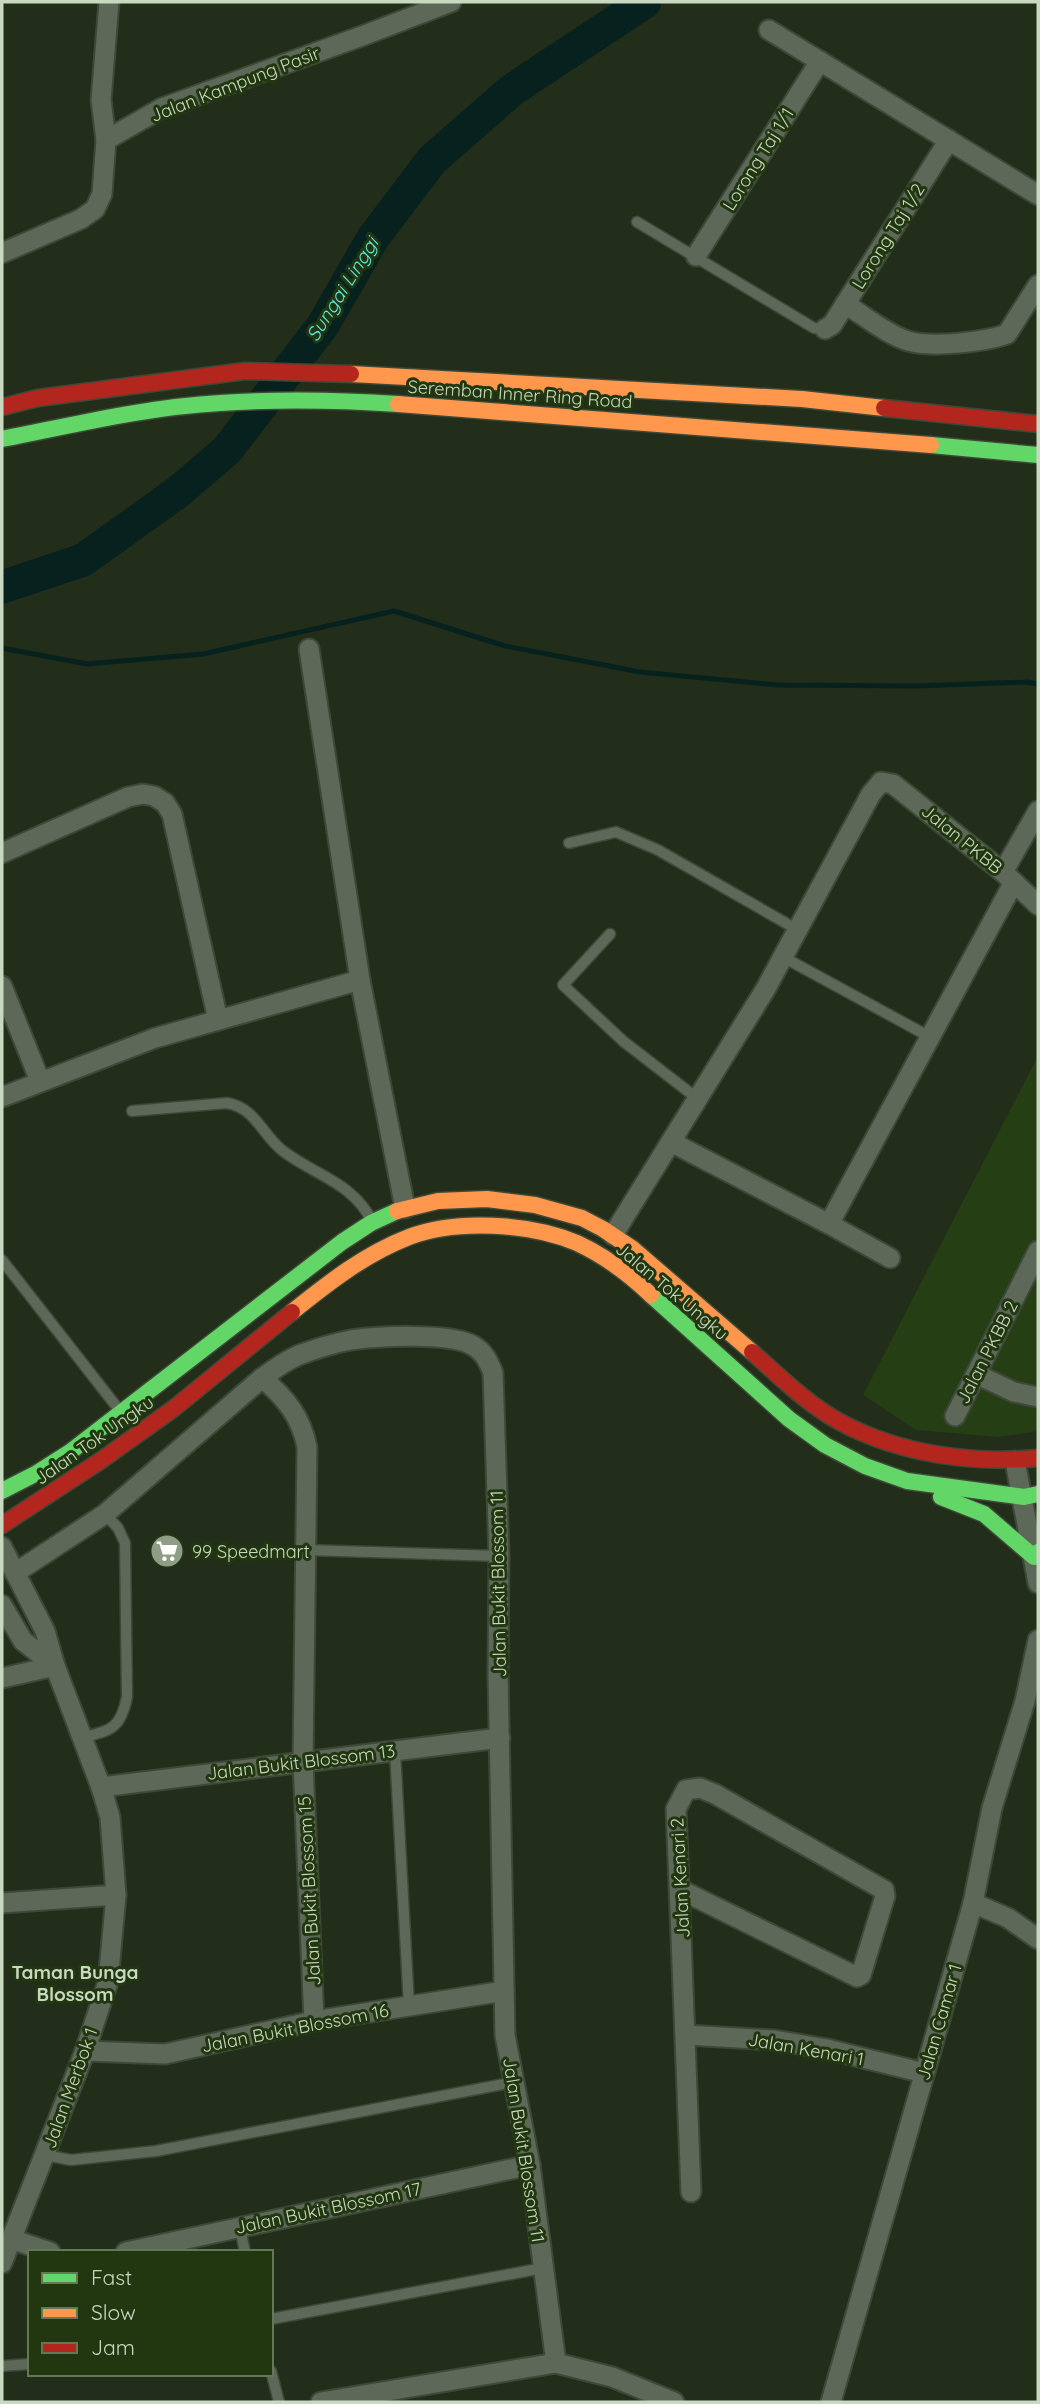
<svg xmlns="http://www.w3.org/2000/svg" width="1040" height="2404" viewBox="0 0 1040 2404" font-family="Quicksand,sans-serif">
	<rect width="100%" height="100%" fill="#222e19"/>
	<!-- built -->
	<path fill="#253e13" d="M1038 1056V1431L999 1437 916 1430 863 1395Z"/>
	<g fill="none" stroke-linecap="round" stroke-linejoin="round">
		<!-- stream -->
		<path stroke="#06211e" stroke-width="5" d="M2 648 87 664 203 654 394 611 505 646 640 672 777 685 917 686 1027 682 1038 684"/>
		<!-- river -->
		<path stroke="#06211e" stroke-width="33" d="M2 587 83 560 178 492 227 450 323 325 373 238 432 160 512 90 645 2"/>
		<defs>
			<g id="lane">
				<path d="M637 222 814 328 825 329"/>
				<path d="M569 843 616 832 658 850 798 930"/>
				<path d="M610 934 563 985 623 1041 698 1099"/>
				<path d="M783 957 930 1037"/>
				<path d="M132 1111 227 1103C256 1108 262 1135 283 1151 316 1176 352 1182 372 1221"/>
				<path d="M2 1260 120 1411"/>
				<path d="M306 1550 499 1556"/>
				<path d="M83 1737C112 1731 121 1727 127 1697L125 1543 118 1528 105 1514"/>
				<path d="M395 1751 409 2006"/>
				<path d="M45 2155 71 2160 156 2151 514 2082"/>
				<path d="M240 2228 245 2252"/>
				<path d="M271 2319 543 2268"/>
				<path d="M2 2366 30 2364"/>
				<path d="M271 2371 279 2402"/>
			</g>
			<g id="street">
				<path d="M769 30 1038 195"/>
				<path d="M106 140 101 100 109 2"/>
				<path d="M2 253 81 219 95 209 102 194 106 140 162 108 362 36 451 2"/>
				<path d="M696 256 820 61"/>
				<path d="M845 304C865 316 886 334 908 341 931 348 985 342 1007 334L1038 285"/>
				<path d="M825 329 832 325 949 140"/>
				<path d="M309 649 360 980 405 1208"/>
				<path d="M2 853 128 797 143 794 154 796 165 803 172 814 218 1020"/>
				<path d="M1003 872 1038 811"/>
				<path d="M2 986 40 1081"/>
				<path d="M2 1097 155 1038 360 980"/>
				<path d="M671 1142 829 1224 890 1258"/>
				<path d="M829 1224 1014 882"/>
				<path d="M613 1235 765 990 871 794 881 782 893 784 1003 872 1038 905"/>
				<path d="M976 1374 1014 1392 1038 1397"/>
				<path d="M262 1378C286 1398 301 1417 307 1447L303 1762 314 2021"/>
				<path d="M955 1416 1038 1251"/>
				<path d="M1015 1461 1038 1583"/>
				<path d="M2 1547 45 1631 55 1666 101 1787 110 1817 116 1895 108 1982 85 2051 2 2263"/>
				<path d="M15 1573 105 1514 262 1378C274 1369 285 1361 299 1355 315 1349 335 1343 351 1340 379 1336 446 1333 470 1344 483 1350 488 1360 493 1373L499 1556 498 1674 505 2035 530 2165 556 2363"/>
				<path d="M2 1605 23 1641 55 1666"/>
				<path d="M2 1678 55 1666"/>
				<path d="M101 1787 500 1738"/>
				<path d="M681 1890 857 1977 861 1975 885 1896 884 1890 715 1794 700 1788 686 1790 676 1809 691 2192"/>
				<path d="M2 1903 116 1895"/>
				<path d="M973 1903 1008 1918 1038 1939"/>
				<path d="M686 2035 774 2040 827 2049 924 2073"/>
				<path d="M85 2051 165 2054 314 2021 504 1991"/>
				<path d="M11 2239 50 2252"/>
				<path d="M126 2252 530 2165"/>
				<path d="M321 2402 556 2363 612 2377 674 2402"/>
				<path d="M831 2402 973 1903 992 1808 1025 1701 1038 1640"/>
			</g>
			<g id="fast">
				<path d="M2 439C74 425 147 407 220 403 279 399 338 400 398 404"/>
				<path d="M931 445 1038 455"/>
				<path d="M651 1295 789 1419 825 1445 865 1466 907 1481 1024 1497 1038 1494"/>
				<path d="M2 1491 37 1473 70 1452 342 1242 371 1223 397 1211"/>
				<path d="M941 1497 984 1514 1034 1557 1038 1552"/>
			</g>
			<g id="slow">
				<path d="M351 374 802 399 884 408"/>
				<path d="M398 404 931 445"/>
				<path d="M397 1211 438 1201 487 1199 535 1205 582 1218 603 1229 633 1249 752 1352"/>
				<path d="M292 1312C328 1283 365 1254 409 1237 456 1219 530 1223 577 1243 603 1255 630 1275 651 1295"/>
			</g>
			<g id="jam">
				<path d="M2 407 38 398 245 371 351 374"/>
				<path d="M884 408 1038 424"/>
				<path d="M752 1352C779 1376 807 1404 840 1422 899 1454 972 1464 1038 1458"/>
				<path d="M2 1525 100 1461 173 1409 292 1312"/>
			</g>
		</defs>
		<!-- lane casing -->
		<use href="#lane" stroke="#3d4838" stroke-width="13"/>
		<!-- street casing -->
		<use href="#street" stroke="#3d4838" stroke-width="23"/>
		<!-- fast casing -->
		<use href="#fast" stroke="#3d4838" stroke-width="19"/>
		<!-- slow casing -->
		<use href="#slow" stroke="#3d4838" stroke-width="19"/>
		<!-- jam casing -->
		<use href="#jam" stroke="#3d4838" stroke-width="19"/>
		<!-- lane -->
		<use href="#lane" stroke="#5e6859" stroke-width="10"/>
		<!-- street -->
		<use href="#street" stroke="#5e6859" stroke-width="19"/>
		<!-- fast -->
		<use href="#fast" stroke="#63d668" stroke-width="16"/>
		<!-- slow -->
		<use href="#slow" stroke="#ff974d" stroke-width="16"/>
		<!-- jam -->
		<use href="#jam" stroke="#b3261e" stroke-width="16"/>
	</g>
	<!-- icons -->
	<defs>
		<symbol id="supermarket-disc" viewBox="-11 -11 22 22"><circle r="9.5" fill="#8f9c86" stroke="#213710"/><path d="M-6-5.5h2.5l.6 2H6L4.5 2H-2.5L-4.4-4H-6ZM-1.5 3.2a1.3 1.3 0 1 0 .1 0ZM3 3.2a1.3 1.3 0 1 0 .1 0Z" fill="#fff"/></symbol>
	</defs>
	<g fill-rule="evenodd">
		<use href="#supermarket-disc" x="148" y="1532" width="38" height="38"/>
	</g>
	<g text-anchor="middle" dominant-baseline="central" stroke-width="6" stroke-linejoin="round" paint-order="stroke">
		<!-- street labels -->
		<g font-size="18" fill="#c9d8c1" stroke="#213710">
			<text transform="translate(235 84) rotate(-21)">Jalan Kampung Pasir</text>
			<text transform="translate(758 159) rotate(-58)">Lorong Taj 1/1</text>
			<text transform="translate(888 236) rotate(-58)">Lorong Taj 1/2</text>
			<text transform="translate(520 394) rotate(4)">Seremban Inner Ring Road</text>
			<text transform="translate(962 839) rotate(39)">Jalan PKBB</text>
			<text transform="translate(672 1291) rotate(40)">Jalan Tok Ungku</text>
			<text transform="translate(987 1352) rotate(-63)">Jalan PKBB 2</text>
			<text transform="translate(94 1440) rotate(-35)">Jalan Tok Ungku</text>
			<text transform="translate(498 1584) rotate(-91)">Jalan Bukit Blossom 11</text>
			<text transform="translate(301 1762) rotate(-7)">Jalan Bukit Blossom 13</text>
			<text transform="translate(680 1878) rotate(-93)">Jalan Kenari 2</text>
			<text transform="translate(309 1891) rotate(-93)">Jalan Bukit Blossom 15</text>
			<text transform="translate(939 2022) rotate(-74)">Jalan Camar 1</text>
			<text transform="translate(295 2028) rotate(-11)">Jalan Bukit Blossom 16</text>
			<text transform="translate(806 2049) rotate(10)">Jalan Kenari 1</text>
			<text transform="translate(70 2088) rotate(-70)">Jalan Merbok 1</text>
			<text transform="translate(524 2150) rotate(81)">Jalan Bukit Blossom 11</text>
			<text transform="translate(328 2208) rotate(-12)">Jalan Bukit Blossom 17</text>
		</g>
		<!-- poi labels -->
		<g font-size="18" fill="#c9d8c1" stroke="#213710" text-anchor="start">
			<text x="192" y="1551">99 Speedmart</text>
		</g>
		<!-- water labels -->
		<g font-size="19" font-style="italic" fill="#5eeae8" stroke="#213710">
			<text transform="translate(342 289) rotate(-58)">Sungai Linggi</text>
		</g>
		<!-- neighbourhood labels -->
		<g font-size="19" font-weight="bold" fill="#c9d8c1" stroke="#213710">
			<text x="75" y="1972">Taman Bunga<tspan x="75" dy="22">Blossom</tspan></text>
		</g>
	</g>
	<!-- border -->
	<rect width="1040" height="2404" fill="none" stroke="#c9d8c1" stroke-width="7"/>
	<!-- legend -->
	<rect x="28" y="2250" width="245" height="126" fill="#213710" stroke="#647757" stroke-width="2"/>
	<rect x="42" y="2273" width="35" height="10" fill="#63d668" stroke="#647757" stroke-width="2"/>
	<text x="91" y="2285" font-size="21" fill="#c9d8c1">Fast</text>
	<rect x="42" y="2308" width="35" height="10" fill="#ff974d" stroke="#647757" stroke-width="2"/>
	<text x="91" y="2320" font-size="21" fill="#c9d8c1">Slow</text>
	<rect x="42" y="2343" width="35" height="10" fill="#b3261e" stroke="#647757" stroke-width="2"/>
	<text x="91" y="2355" font-size="21" fill="#c9d8c1">Jam</text>
</svg>
